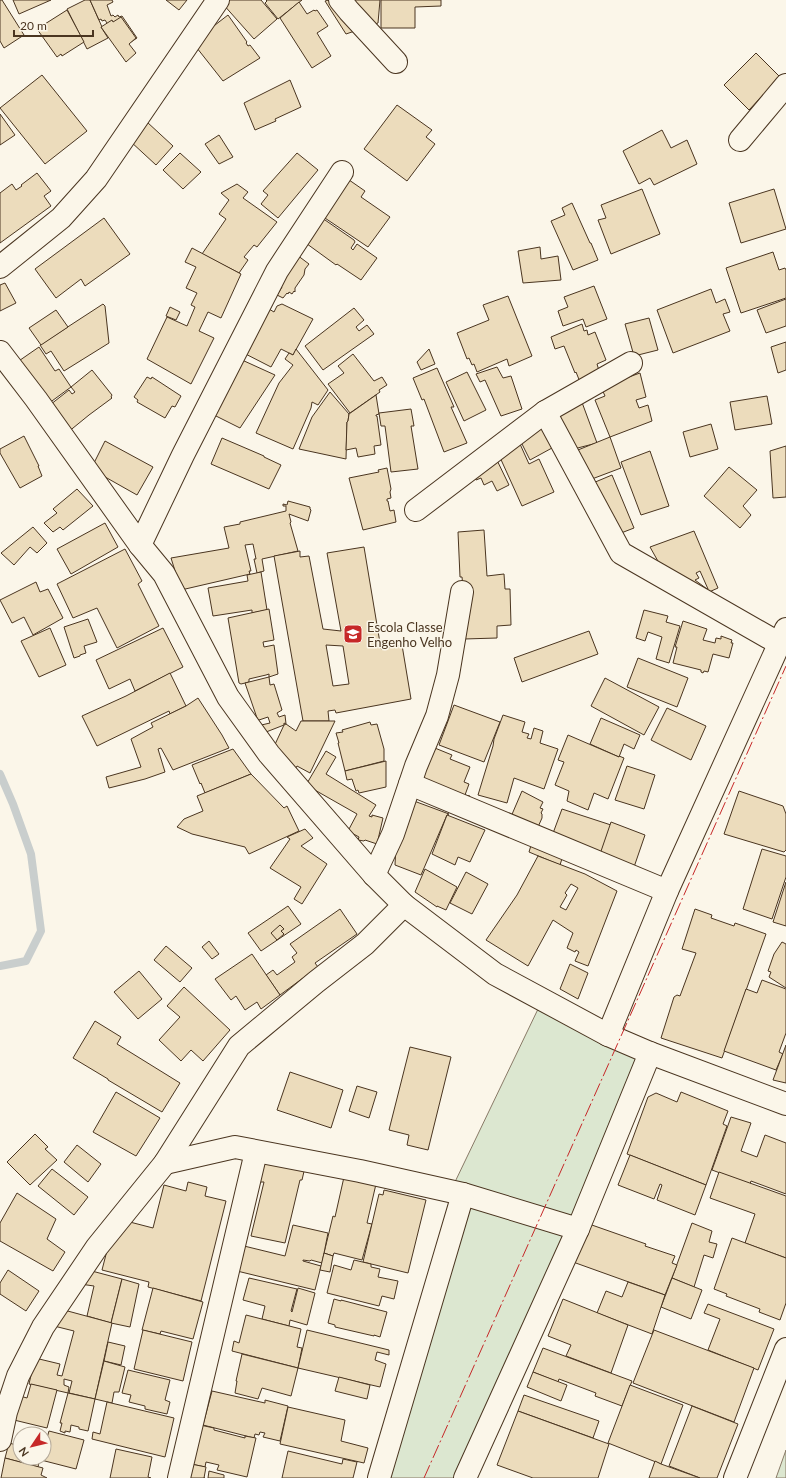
<svg xmlns="http://www.w3.org/2000/svg" width="786" height="1478" viewBox="0 0 786 1478" font-family="Lato,sans-serif">
	<rect width="100%" height="100%" fill="#fbf6e9"/>
	<!-- green -->
	<g fill="#dce7d0" stroke="#887966">
		<path d="M539 1007 640 1059 574 1221 454 1184Z"/>
		<path d="M468 1205 565 1232 454 1478H389Z"/>
		<path d="M786 1450V1478H776Z"/>
	</g>
	<g fill="none" stroke-linecap="round" stroke-linejoin="round">
		<!-- stream -->
		<path stroke="#c9cecd" stroke-width="8" d="M0 774 13 804 31 854 41 931 26 961 0 966"/>
	</g>
	<!-- building -->
	<g fill="#ecdcbc" stroke="#4a3520" fill-rule="evenodd">
		<path d="M0 0H2L24 35 4 48 0 41Z"/>
		<path d="M13 0H51L19 14Z"/>
		<path d="M85 0H90L102 27H101L108 38 87 49 67 9Z"/>
		<path d="M90 0H112L113 2 107 5 111 16 113 15 115 17 118 15 119 17 122 16 137 38 119 50 105 28 109 26 105 20 102 21 101 19 99 20Z"/>
		<path d="M166 0H187L179 10Z"/>
		<path d="M222 0H261L277 19 254 39 222 3Z"/>
		<path d="M266 0H302L278 19 265 3 267 1Z"/>
		<path d="M329 0H380L378 23 346 34 325 1Z"/>
		<path d="M381 0H441V6L415 7V28H381Z"/>
		<path d="M299 2 307 14 314 10 315 11 317 10 328 26 317 33 331 56 312 68 280 18Z"/>
		<path d="M67 10 84 42 62 56 61 54 57 57 37 29Z"/>
		<path d="M228 15 247 42 246 43 248 46 250 45 260 58 223 81 193 43 206 32Z"/>
		<path d="M121 17 136 38 129 44 136 53 126 62 101 27 112 20 113 22Z"/>
		<path d="M756 53 780 77 749 110 724 85Z"/>
		<path d="M42 75 87 131 45 164 0 108Z"/>
		<path d="M290 80 301 107 275 119 276 121 255 130 244 103Z"/>
		<path d="M397 105 432 130 426 137 435 144 407 181 364 149Z"/>
		<path d="M0 114 15 135 0 145Z"/>
		<path d="M147 122 173 146 156 165 130 141Z"/>
		<path d="M662 130 671 148 687 140 697 164 654 185 650 178 639 184 623 151Z"/>
		<path d="M219 135 233 157 219 164 205 144Z"/>
		<path d="M180 153 201 172 183 189 163 170Z"/>
		<path d="M297 153 318 170 278 218 261 204 268 195 263 191Z"/>
		<path d="M37 173 51 191 44 196 51 206 0 243V193L12 184 16 190 22 186 21 185Z"/>
		<path d="M339 173 365 191 361 197 390 217 368 247 313 210Z"/>
		<path d="M237 184 248 192 243 198 277 222 257 247 254 245 244 257 248 260 239 273 202 254 226 219 219 214 229 200 221 193Z"/>
		<path d="M642 189 660 234 611 254 598 220 606 218 601 205Z"/>
		<path d="M774 189 786 229 741 243 729 203Z"/>
		<path d="M572 203 590 243H591L598 260 573 270 551 221 565 215 562 208Z"/>
		<path d="M312 211 354 240 355 242 351 248 353 250 357 244 377 258 361 280 337 264 336 265 292 233Z"/>
		<path d="M104 218 130 254 85 286 81 279 56 298 35 269Z"/>
		<path d="M540 247 541 259 558 256 561 280 523 283 518 251Z"/>
		<path d="M192 248 241 274 221 318 208 312 199 331 214 338 191 384 147 359 167 317 187 326 195 307 191 305 197 293 186 288 196 267 185 262Z"/>
		<path d="M289 249 309 264 305 269 304 275 295 288V292L294 291 292 294 289 292 288 294 287 293 283 298 277 295 282 287 270 281Z"/>
		<path d="M773 252 779 270 785 268 786 270V298L741 313 726 268Z"/>
		<path d="M5 283 16 303 0 311V285Z"/>
		<path d="M594 286 607 319 586 327 583 319 563 326 558 311 568 307 564 297Z"/>
		<path d="M711 289 716 303 725 299 730 312 723 314 730 331 673 353 657 310Z"/>
		<path d="M508 296 532 356 509 366 507 359 477 372 474 364 472 365 469 358 467 359 457 333 489 320 483 305Z"/>
		<path d="M786 299V326L766 333 757 310Z"/>
		<path d="M103 304 105 306 109 343 64 371 51 351 46 354 40 345Z"/>
		<path d="M282 304 313 319 293 355 281 349 271 367 230 346 269 309 274 312 277 306Z"/>
		<path d="M170 307 180 312 176 320 166 316Z"/>
		<path d="M354 308 364 320 356 327 359 331 367 325 374 334 323 370 305 346Z"/>
		<path d="M56 310 68 327 41 345 29 328Z"/>
		<path d="M649 318 658 350 634 356 625 324Z"/>
		<path d="M582 324 584 331 587 330 588 335 595 332 606 360 597 364 600 374 580 382 576 372 575 373 564 346 555 349 551 337Z"/>
		<path d="M786 342V370L778 373 771 347Z"/>
		<path d="M39 347 55 371 59 369 71 387 41 409 13 365Z"/>
		<path d="M296 349 328 390 318 405 312 402 311 408 293 449 256 433 279 383 293 365 285 359 289 353 293 355Z"/>
		<path d="M429 349 435 364 421 370 417 362Z"/>
		<path d="M353 354 374 381 382 377 387 385 379 390 380 392 350 413 328 384 344 373 338 366Z"/>
		<path d="M231 355 275 375 240 428 208 412Z"/>
		<path d="M497 367 503 378 511 376 522 409 501 416 485 380 480 382 476 374Z"/>
		<path d="M437 368 454 407H451L467 443 444 452 424 399 422 400 413 378Z"/>
		<path d="M92 370 112 395 111 397 112 398 89 415 62 437 41 412 69 390 72 394 75 392 71 387Z"/>
		<path d="M467 372 486 410 464 421 446 382Z"/>
		<path d="M640 373 646 397 636 400 639 408 648 405 652 421 610 437 595 400 605 396 601 387Z"/>
		<path d="M147 377 151 379 152 377 181 396 175 407 172 406 165 418 137 402 138 400 134 397Z"/>
		<path d="M330 392 349 414 348 421 347 422 346 459 299 449 312 417Z"/>
		<path d="M376 395 379 414 376 415V416H377L381 445 374 446 375 454 358 457 356 448 346 450 347 422 348 421 349 414Z"/>
		<path d="M767 396 772 424 735 430 730 402Z"/>
		<path d="M580 397 597 443 566 451 557 404Z"/>
		<path d="M411 409 414 426H411L418 469 391 472 385 426H381L379 413Z"/>
		<path d="M534 411 552 448 530 460 514 428Z"/>
		<path d="M711 424 718 449 690 457 683 432Z"/>
		<path d="M24 436 39 466H38L42 476 20 488 0 453V449Z"/>
		<path d="M610 437 621 468 584 482 573 452Z"/>
		<path d="M222 438 264 456V457L281 465 269 489 211 464Z"/>
		<path d="M105 441 153 467 137 495 91 469Z"/>
		<path d="M520 444 529 464 539 459 554 492 522 506 498 453Z"/>
		<path d="M786 446V497L773 498 770 451Z"/>
		<path d="M650 451 669 506 641 515 621 462Z"/>
		<path d="M493 452 509 485 497 491 492 481 484 485 481 478 476 480 468 465Z"/>
		<path d="M729 467 757 490 743 506 751 515 740 528 704 496Z"/>
		<path d="M387 468 391 489 390 492 391 498 387 499V501H388L390 511 394 510 396 522 363 530 349 478 379 472 378 470Z"/>
		<path d="M612 475 634 528 603 540 581 488Z"/>
		<path d="M77 489 93 506 63 530 60 527 53 532 44 523 57 513 53 509Z"/>
		<path d="M288 501 310 507V509L311 510 308 521 289 514 291 522 290 523 298 551 262 559 264 571 257 573 254 559H256L253 544 245 545 251 571H249L250 574 181 590 171 558 229 548 224 527 240 524V522L286 511V506H283V504L287 505Z"/>
		<path d="M105 523 118 547 71 574 57 549Z"/>
		<path d="M33 527 47 543 37 553 30 547 14 565 1 553Z"/>
		<path d="M484 530 487 576 504 574 505 589H510L511 625 497 626V638L464 639 463 587 462 577H460L458 532Z"/>
		<path d="M694 531 718 588 709 592 668 579 650 547ZM700 571 708 589H707L695 580 699 578 696 573Z"/>
		<path d="M364 547 381 649 402 645 411 699 336 713 335 710 328 711 329 721H303L274 556 300 551V557L309 556 323 629 341 631 327 553ZM326 645 343 646 349 684 333 686Z"/>
		<path d="M125 549 142 581 138 584 159 626 117 648 97 608 73 618 57 584Z"/>
		<path d="M261 572 267 610 252 613V610L213 616 208 588 248 581 247 575Z"/>
		<path d="M36 582 40 592 48 589 63 618 33 635 24 617 12 623 0 600Z"/>
		<path d="M269 609 274 640 263 642 264 647 274 645 278 674 269 677V674L266 675 249 679V682L241 684 239 683 228 618Z"/>
		<path d="M644 610 668 616 666 622 680 626 669 663 656 659 662 637 648 632 645 641 636 638Z"/>
		<path d="M88 619 97 642 84 646 86 653 80 655V656L74 658 64 627Z"/>
		<path d="M683 621 707 629 703 640 715 643 716 638 721 639V636L732 640 731 643H733L729 658 713 654 708 672 704 671 703 673 701 672V670L673 663 677 647H675Z"/>
		<path d="M50 628 66 665 39 677 21 641Z"/>
		<path d="M163 628 183 667 135 691 130 679 109 689 96 660Z"/>
		<path d="M589 631 598 654 522 682 514 658Z"/>
		<path d="M638 658 688 678 677 707 627 687Z"/>
		<path d="M170 673 186 706 170 714 169 711 97 746 82 716 126 696Z"/>
		<path d="M269 677 270 685 274 684 282 710 277 713 279 717 285 715 286 724 284 723V725L261 734 257 726 270 723 268 717 259 720 257 718 245 683Z"/>
		<path d="M605 678 659 707 644 735 591 706Z"/>
		<path d="M198 698 222 735 229 748 173 770 161 748 158 749 165 772 145 779 109 788 106 777 141 767 131 739 153 727 151 723 186 706Z"/>
		<path d="M454 705 500 722 484 762 439 745Z"/>
		<path d="M667 708 706 726 691 760 651 740Z"/>
		<path d="M503 715 525 722 522 732 529 734 527 738 531 739 534 728 543 731 540 743 558 749 544 789 514 778 507 803 478 795 493 746 494 739Z"/>
		<path d="M601 718 640 735 634 749 624 744 619 757 590 744Z"/>
		<path d="M301 721H335L310 773 297 766 294 771 271 753 284 725 286 724 296 731Z"/>
		<path d="M370 722 371 725 377 724 384 749V761L345 771 338 743H339L336 733 343 732 342 730Z"/>
		<path d="M568 735 619 757V756L624 758 608 799 594 793 588 810 567 801 569 791 555 785 564 762 558 760Z"/>
		<path d="M425 744 452 755 450 759 470 767 464 782 469 784 465 795 470 796 464 808 419 790Z"/>
		<path d="M233 749 251 774 205 793 201 783 200 784 192 765Z"/>
		<path d="M326 751 336 757 326 774 376 805 369 816 372 817V815L383 818 377 844 365 840 364 841 358 840 359 837 348 831 357 814 306 785Z"/>
		<path d="M386 761V787L359 793 358 790 356 791 352 779 347 780 345 771Z"/>
		<path d="M627 766 655 775 644 809 615 800Z"/>
		<path d="M251 774 284 808 287 806 299 831 249 854 245 847 192 834 177 827 184 819 203 811 197 796Z"/>
		<path d="M522 791 543 802 540 808 543 809 541 813 542 814V818L533 838 507 826Z"/>
		<path d="M739 791 783 806 786 814V850L784 852 724 834Z"/>
		<path d="M414 801 449 814 447 815 421 875 395 865 396 844Z"/>
		<path d="M562 809 611 825 598 862 549 844Z"/>
		<path d="M447 815 485 830 470 862 458 857 455 865 432 854Z"/>
		<path d="M611 822 645 835 633 870 599 857Z"/>
		<path d="M305 829 313 838 301 846 327 864 302 904 294 899 301 887 270 868 290 839 287 837Z"/>
		<path d="M532 842 565 849 560 865 529 852Z"/>
		<path d="M762 849 786 856V877L772 919 743 909Z"/>
		<path d="M538 856 585 874 617 891 588 966 575 961 579 952 576 950 575 952 567 948 573 933 553 920 528 966 486 940 517 895ZM571 884 578 888 566 910 560 907 567 895 565 893Z"/>
		<path d="M425 869 457 887 446 910 437 906V907L415 892Z"/>
		<path d="M466 872 488 884 472 914 450 903Z"/>
		<path d="M786 882V926L773 922Z"/>
		<path d="M288 906 301 924 261 951 248 933Z"/>
		<path d="M340 909 357 934 315 963 318 967 280 995 266 975 273 970 277 975 295 962 292 957 297 953 290 944Z"/>
		<path d="M695 909 712 915 711 918 734 926 735 923 766 934 722 1058 661 1038 674 997 677 995 680 996 696 953 682 949Z"/>
		<path d="M280 925 284 929 281 931 284 934 277 940 271 933Z"/>
		<path d="M209 941 219 954 212 959 202 947Z"/>
		<path d="M782 942 786 944V988L769 977 771 972 768 971 774 954Z"/>
		<path d="M166 946 192 968 180 982 154 960Z"/>
		<path d="M252 954 280 995 261 1009 257 1002 245 1010 236 996 231 1000 215 979Z"/>
		<path d="M570 964 588 973 578 999 560 989Z"/>
		<path d="M139 971 162 999 138 1019 114 992Z"/>
		<path d="M762 980 786 989V1033L779 1052 783 1054 776 1070 724 1051 746 989 757 993Z"/>
		<path d="M184 987 230 1030 203 1061 191 1050 181 1061 159 1040 180 1017 167 1006Z"/>
		<path d="M95 1021 121 1037 117 1044 180 1083 162 1112 108 1080V1079L73 1058Z"/>
		<path d="M786 1045V1083L773 1080Z"/>
		<path d="M410 1047 451 1057 428 1150 407 1145 409 1135 389 1130Z"/>
		<path d="M290 1072 343 1090 331 1128 277 1110Z"/>
		<path d="M357 1086 377 1092 369 1118 349 1111Z"/>
		<path d="M116 1092 160 1118 136 1156 93 1132Z"/>
		<path d="M681 1092 728 1111 723 1124 727 1126 706 1185 627 1154 648 1097 656 1093 677 1102Z"/>
		<path d="M731 1117 751 1123 741 1151 757 1157 765 1135 786 1143V1194L751 1181 750 1184 712 1170Z"/>
		<path d="M35 1134 48 1147 45 1149 57 1160 30 1185 7 1162Z"/>
		<path d="M77 1145 101 1164 88 1182 64 1162Z"/>
		<path d="M630 1155 706 1185 695 1215 657 1200 662 1185 660 1184 654 1199 618 1185Z"/>
		<path d="M265 1158 305 1167 302 1180H300L285 1243 251 1236 264 1182H259Z"/>
		<path d="M52 1169 88 1197 74 1215 38 1186Z"/>
		<path d="M719 1172 786 1196V1258L745 1243 755 1214 710 1198Z"/>
		<path d="M344 1177 376 1184 367 1223 372 1224 362 1260 334 1253 333 1256 324 1253 333 1216 335 1217Z"/>
		<path d="M188 1182 207 1187 205 1196 226 1201 201 1301 148 1287 149 1282 102 1270 111 1235 126 1221 153 1228 164 1185 186 1191Z"/>
		<path d="M384 1190 426 1200 408 1273 363 1262 379 1194 383 1195Z"/>
		<path d="M17 1193 56 1219 47 1239 65 1252 53 1271 0 1241V1223Z"/>
		<path d="M692 1223 712 1231 709 1242 717 1244 713 1258 704 1255 694 1287 672 1278Z"/>
		<path d="M589 1224 646 1244 645 1246 675 1256 672 1263 677 1265 665 1295 573 1262Z"/>
		<path d="M293 1225 328 1233 322 1263 311 1260 310 1261 303 1260V1261L321 1266 315 1290 237 1271 244 1246 285 1256Z"/>
		<path d="M732 1238 786 1258V1303L780 1320 759 1312 760 1309 726 1296 727 1294 714 1289Z"/>
		<path d="M324 1253 333 1256 330 1272 320 1270Z"/>
		<path d="M354 1260 371 1264V1267L380 1269 378 1277 398 1281 394 1299 382 1296 379 1306 327 1293 334 1265 351 1270Z"/>
		<path d="M8 1270 39 1291 26 1311 0 1294V1283Z"/>
		<path d="M88 1270 122 1279 111 1323 87 1316 94 1286 80 1284Z"/>
		<path d="M249 1278 297 1289 291 1311 292 1312 298 1288 315 1293 307 1325 290 1320 289 1326 262 1319 265 1306 243 1300Z"/>
		<path d="M672 1278 702 1290 691 1319 661 1307Z"/>
		<path d="M122 1279 139 1284 130 1327 111 1323Z"/>
		<path d="M628 1282 665 1295 652 1334 597 1313 606 1291 622 1297Z"/>
		<path d="M153 1288 203 1302 193 1339 161 1331 160 1334 142 1330Z"/>
		<path d="M334 1299 341 1301V1300L387 1312 380 1337 374 1335V1336L335 1327V1325L328 1323Z"/>
		<path d="M563 1299 628 1325 611 1373 566 1356 571 1345 548 1336Z"/>
		<path d="M708 1304 774 1329 758 1370 708 1350 720 1319 704 1313Z"/>
		<path d="M64 1310 112 1323 95 1399 69 1393 72 1381 64 1379V1385L69 1387 68 1393 29 1384 35 1358 60 1364 57 1375 62 1376 74 1331 54 1326Z"/>
		<path d="M246 1315 301 1329 297 1347 302 1348 298 1368 232 1351 234 1341 239 1343Z"/>
		<path d="M143 1330 192 1342 183 1381 134 1369Z"/>
		<path d="M307 1330 389 1350V1355L377 1352 375 1360 386 1364 380 1387 298 1368Z"/>
		<path d="M654 1330 754 1368 734 1422 633 1383Z"/>
		<path d="M108 1342 125 1346 121 1365 104 1361Z"/>
		<path d="M543 1348 632 1381 622 1406 595 1396 596 1393 559 1379 558 1382 533 1372Z"/>
		<path d="M242 1354 298 1368 291 1396 262 1388 258 1399 235 1393 237 1381H236Z"/>
		<path d="M104 1361 125 1367 119 1392H114L112 1403 95 1399Z"/>
		<path d="M128 1370 170 1380 165 1400 170 1402 167 1414 145 1409V1406L129 1402 131 1395 122 1393Z"/>
		<path d="M533 1372 567 1385 561 1401 527 1387Z"/>
		<path d="M339 1377 370 1385 367 1399 335 1391Z"/>
		<path d="M31 1384 57 1390 47 1428 14 1420 20 1396 27 1398Z"/>
		<path d="M630 1385 683 1405 661 1464 608 1443Z"/>
		<path d="M212 1391 265 1403V1400L288 1406 280 1441 263 1437 265 1433 260 1432 259 1435 255 1434 254 1438 203 1425Z"/>
		<path d="M68 1393 95 1399 88 1431 79 1429V1427L71 1425 70 1432 65 1431V1433L60 1431 62 1423H60Z"/>
		<path d="M524 1395 599 1421 593 1438 518 1411Z"/>
		<path d="M107 1402 174 1418 165 1457 92 1439 93 1432 100 1434Z"/>
		<path d="M692 1406 738 1424 717 1478H700L669 1466Z"/>
		<path d="M288 1407 345 1420 341 1441 368 1448 364 1463 280 1444Z"/>
		<path d="M518 1411 609 1444 598 1478H533L497 1465Z"/>
		<path d="M200 1425 214 1428V1430L245 1438V1436L256 1438 247 1477 217 1470 219 1465 206 1462 205 1467 191 1464Z"/>
		<path d="M49 1431 84 1440 76 1469 41 1460 42 1458H44V1448Z"/>
		<path d="M9 1443 20 1446V1458H40L38 1467 5 1458Z"/>
		<path d="M116 1449 152 1457 148 1477 151 1478H110Z"/>
		<path d="M288 1451 342 1464 343 1459 357 1462 353 1478H282Z"/>
		<path d="M5 1458 43 1468 41 1475 47 1478H1Z"/>
		<path d="M655 1461 661 1464 700 1478H649Z"/>
		<path d="M191 1464 206 1467 204 1478H205H187Z"/>
		<path d="M209 1471 224 1475V1478H208Z"/>
	</g>
	<g fill="none" stroke-linecap="round" stroke-linejoin="round">
		<defs>
			<g id="minor">
				<path d="M340 0 349 11 396 62"/>
				<path d="M740 140 786 85"/>
				<path d="M0 267 61 218 96 179 218 0"/>
				<path d="M545 412 621 553 780 644"/>
				<path d="M416 510 545 412 631 363"/>
				<path d="M140 545 183 455 277 271 342 172"/>
				<path d="M410 784 667 891"/>
				<path d="M374 875 393 834 416 766 437 716 448 675 462 592"/>
				<path d="M608 1035 667 891 786 629"/>
				<path d="M165 1163 235 1147 360 1171 463 1194 578 1229"/>
				<path d="M0 1440 6 1412 18 1376 43 1327 97 1247 165 1163 239 1046 316 982 365 944 404 905"/>
				<path d="M179 1478 256 1152"/>
				<path d="M379 1478 463 1194"/>
				<path d="M465 1478 578 1229 650 1053"/>
				<path d="M735 1478 786 1349"/>
			</g>
			<path id="tertiary" d="M0 352 36 399 140 545 164 574 228 697 269 754 374 875 404 905 495 974 608 1035 650 1053 786 1104"/>
		</defs>
		<!-- minor casing -->
		<use href="#minor" stroke="#4a3520" stroke-width="24"/>
		<!-- tertiary casing -->
		<use href="#tertiary" stroke="#4a3520" stroke-width="24"/>
		<!-- minor -->
		<use href="#minor" stroke="#fbf6e9" stroke-width="22"/>
		<!-- tertiary -->
		<use href="#tertiary" stroke="#fbf6e9" stroke-width="22"/>
		<!-- power -->
		<path stroke="#c62828" stroke-width="1" stroke-dasharray="14 3 2 3" stroke-linecap="butt" d="M424 1478 786 666"/>
	</g>
	<!-- icons -->
	<defs>
		<symbol id="school-square" viewBox="-11 -11 22 22"><rect x="-9" y="-9" width="18" height="18" rx="4" fill="#c62828" stroke="#fbf6e9"/><path d="M0-5L7-2L0 1L-7-2ZM-4 1L0 2.5L4 1V4Q0 6-4 4Z" fill="#fff"/></symbol>
	</defs>
	<g fill-rule="evenodd">
		<use href="#school-square" x="342" y="623" width="22" height="22"/>
	</g>
	<g text-anchor="middle" dominant-baseline="central" stroke-width="3" stroke-linejoin="round" paint-order="stroke">
		<!-- poi labels -->
		<g font-size="13" fill="#4a3520" stroke="#fbf6e9" text-anchor="start">
			<text x="367" y="627">Escola Classe<tspan x="367" dy="15">Engenho Velho</tspan></text>
		</g>
	</g>
	<!-- north arrow -->
	<g transform="translate(32 1446) rotate(235)"><circle r="19" fill="#fbf6e9" stroke="#b4a999"/>
	<path d="M0-3L7 15L0 10L-7 15Z" fill="#c62828"/>
	<text y="-6" font-size="11" font-weight="bold" text-anchor="middle" fill="#4a3520">N</text>
	</g>
	<!-- scale -->
	<path d="M14 30v6h79v-6" fill="none" stroke="#4a3520" stroke-width="2"/>
	<text x="20" y="30" font-size="12" fill="#4a3520" stroke="#fbf6e9" stroke-width="3" paint-order="stroke">20 m</text>
</svg>
